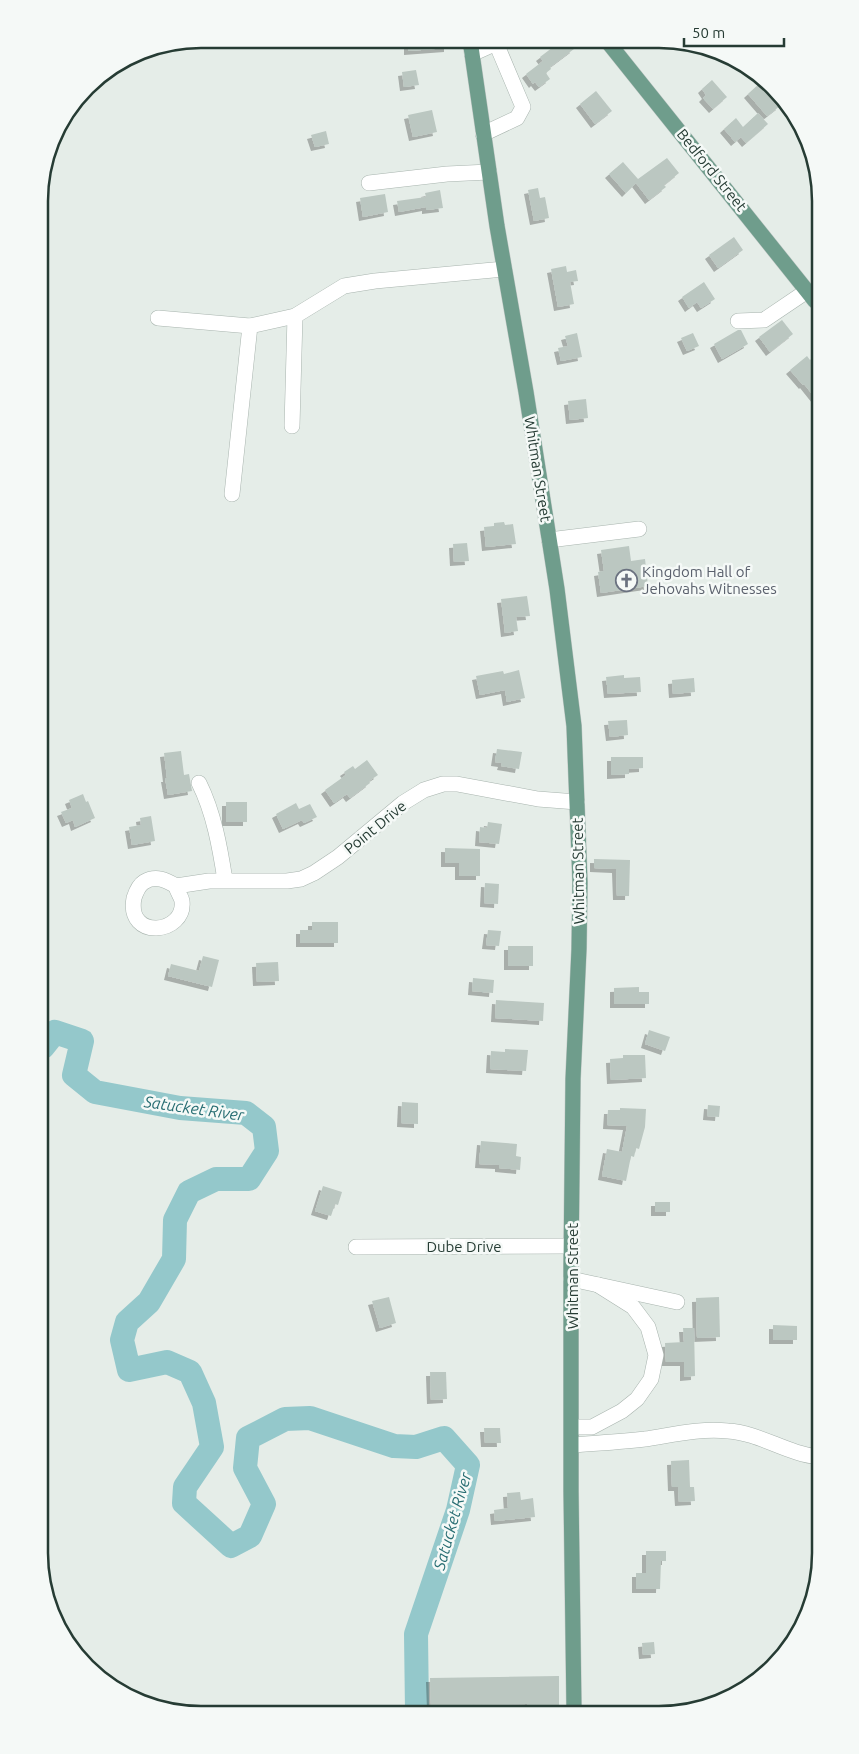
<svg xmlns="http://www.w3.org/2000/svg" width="859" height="1754" viewBox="0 0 859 1754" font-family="Ubuntu,sans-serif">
	<defs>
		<filter id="shadow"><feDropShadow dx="-4" dy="4" stdDeviation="0" flood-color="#0004"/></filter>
	</defs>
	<rect width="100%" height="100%" fill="#e5ede8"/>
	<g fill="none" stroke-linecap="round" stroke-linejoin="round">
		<!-- river -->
		<path stroke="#94c8cb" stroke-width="24" d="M43 1047 55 1032 82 1041 74 1075 95 1092 180 1108 246 1113 264 1127 267 1151 249 1179H216L189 1192 175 1220 174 1259 149 1302 127 1322 122 1340 129 1370 167 1362 190 1372 204 1403 212 1447 185 1487 184 1503 231 1546 250 1536 264 1504 245 1468 248 1438 285 1419 310 1418 394 1446 416 1447 444 1438 468 1465 458 1510 416 1634 417 1711"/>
	</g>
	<!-- building -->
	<g fill="#bbc7c1" filter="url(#shadow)">
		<path d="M408 40H448V48L408 51Z"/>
		<path d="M561 41H568L574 49 550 67 551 69 546 73 550 79 539 87 535 82 533 84 526 74 543 61 540 57Z"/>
		<path d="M416 70 419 85 404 87 402 72Z"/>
		<path d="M712 80 727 97 713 109 703 98 706 95 702 89Z"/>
		<path d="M760 83 780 106 767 116 748 94Z"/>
		<path d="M596 91 612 111 595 124 580 104Z"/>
		<path d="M432 110 437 132 413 137 408 115Z"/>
		<path d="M758 113 768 124 746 143 741 137 735 142 724 129 736 118 743 127Z"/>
		<path d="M326 131 329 144 315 147 311 135Z"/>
		<path d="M667 158 679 173 664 185 666 187 649 200 636 183 626 193 609 174 623 162 638 179Z"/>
		<path d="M538 188 540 198 545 197 549 218 534 221 528 190Z"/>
		<path d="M440 190 443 208 426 210V207L399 212 397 201 426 197 425 193Z"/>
		<path d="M385 194 388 212 363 217 360 198Z"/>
		<path d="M734 237 743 250 718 268 709 255Z"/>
		<path d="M566 266 567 272 576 270 578 281 570 282 574 304 558 307 551 269Z"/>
		<path d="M704 282 715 299 701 308 697 302 689 308 682 297Z"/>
		<path d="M782 320 793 334 770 352 759 337Z"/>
		<path d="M738 330H741L748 344 722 359 714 344Z"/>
		<path d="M577 333 582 357 561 361 558 348 568 346 565 336Z"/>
		<path d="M693 333 699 346 687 351 681 338Z"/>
		<path d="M807 356 810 360 815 356 816 399 804 384 803 385 790 370Z"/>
		<path d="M586 399 588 418 570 420 568 401Z"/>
		<path d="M504 522 505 525 513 524 516 544 486 547 484 527 494 526V523Z"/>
		<path d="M467 543 469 561 454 562 453 544Z"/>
		<path d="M629 546 631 561 645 559 648 586 601 593 598 572 604 571 601 550Z"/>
		<path d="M527 596 530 616 516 617 518 631 505 633 501 599Z"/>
		<path d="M519 670 525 698 507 702 505 690 480 695 476 676 503 671 504 674Z"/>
		<path d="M624 675V678L640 677 641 692 608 694 606 677Z"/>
		<path d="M694 678 695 692 673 694 672 680Z"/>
		<path d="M627 720 628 735 610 737 608 721Z"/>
		<path d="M497 749 522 752 519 769 501 766 502 763 495 762Z"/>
		<path d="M181 751 184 775 189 774 192 791 168 795 165 778H167L164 753Z"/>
		<path d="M611 757H643V768L629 769V774L611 775Z"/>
		<path d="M367 760 378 775 369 781 370 783 350 798 347 794 334 803 325 790 346 775 344 772 353 766 355 769Z"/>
		<path d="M83 794 86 802 88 801 95 818 75 827 73 820 66 823 61 812 72 808 69 800Z"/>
		<rect x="226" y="802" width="21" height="20"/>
		<path d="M296 803 299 809 310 804 317 817 304 823 302 820 283 829 276 814Z"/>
		<path d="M151 816 155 841 132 845 129 827 141 825 140 818Z"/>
		<path d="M488 822 502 824 499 844 479 842 480 827 487 828Z"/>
		<path d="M445 848 480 849V876H459V863H445Z"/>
		<path d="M594 859 630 860 629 896H617L616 869 594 868Z"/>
		<path d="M485 883 499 884 498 904 484 903Z"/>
		<path d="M312 922H338V943H300V930H312Z"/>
		<path d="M488 930 501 931 499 946 486 945Z"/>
		<rect x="508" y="946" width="25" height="20"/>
		<path d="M203 956 219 960 212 987 168 976 171 964 199 971Z"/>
		<path d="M278 962 279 981 257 982 256 963Z"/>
		<path d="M473 978 494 980 493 993 472 991Z"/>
		<path d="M639 987V992H649V1004H614V988Z"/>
		<path d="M496 1000 544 1003 543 1021 495 1018Z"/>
		<path d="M649 1030 670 1037 665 1051 645 1044Z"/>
		<path d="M505 1049 528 1050 526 1071 490 1069 491 1051 505 1052Z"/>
		<path d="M623 1055H645L646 1078 611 1080 610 1059 623 1058Z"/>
		<path d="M402 1102 418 1103V1124L401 1123Z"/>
		<path d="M708 1105 720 1106 719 1117 707 1116Z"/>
		<path d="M620 1108 646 1109 645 1127 639 1149 636 1148 634 1157 631 1156 626 1181 602 1176 607 1149 622 1152 627 1126 607 1125 608 1110H620Z"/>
		<path d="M481 1141 517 1144 516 1156 521 1157 520 1170 499 1168V1165L479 1164Z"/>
		<path d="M323 1186 342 1192 338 1205 335 1204 331 1216 315 1211Z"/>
		<rect x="655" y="1202" width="15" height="10"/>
		<path d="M389 1297 396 1323 380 1328 372 1301Z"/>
		<path d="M719 1297 720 1337 697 1338 696 1298Z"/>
		<path d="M773 1325 797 1326V1340H773Z"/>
		<path d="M683 1328H694L695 1376 684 1377V1362H666L665 1343 684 1342Z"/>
		<path d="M430 1372H446L447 1399 431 1400Z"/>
		<path d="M484 1428H500L501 1443H485Z"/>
		<path d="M689 1460 690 1487H694L695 1501 679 1502 678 1487H672L671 1461Z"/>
		<path d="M520 1492 521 1500 533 1498 535 1517 495 1521 494 1510 508 1508 507 1493Z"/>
		<path d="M646 1551H666V1561H661L660 1589H636V1573H646Z"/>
		<path d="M654 1642 655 1654 643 1655 642 1643Z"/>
		<path d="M559 1676V1708H527V1704L469 1705V1711H444V1706H431L430 1678Z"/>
	</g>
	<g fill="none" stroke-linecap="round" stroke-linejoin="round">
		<defs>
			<g id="minor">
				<path d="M472 54 501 41"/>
				<path d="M483 134 517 118 523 107 496 43"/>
				<path d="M369 183 447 174 489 172"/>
				<path d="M158 318 250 326"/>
				<path d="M738 321 764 320 807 291"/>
				<path d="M292 426 295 316"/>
				<path d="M232 494 250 326 295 316 344 286 375 281 504 269"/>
				<path d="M549 540 639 529"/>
				<path d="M199 783C214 813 220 848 225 880"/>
				<path d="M176 886C166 880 156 875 144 882 139 885 136 892 134 898 126 941 186 934 182 901 181 896 177 892 176 886L209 881H287L301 879 314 873 338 857 403 803 424 790 443 784H457L538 799 577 802"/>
				<path d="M356 1247 571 1246"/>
				<path d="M571 1279 677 1302"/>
				<path d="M572 1427H592L622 1411 637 1399 651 1379 656 1355 648 1327 633 1307 598 1285"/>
				<path d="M572 1445C596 1443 621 1442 645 1439 672 1435 700 1428 728 1431 760 1433 787 1454 819 1457"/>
			</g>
			<g id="major">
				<path d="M470 40 497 226 526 392 557 589 574 726 580 882 579 949 573 1079 571 1265V1491L574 1710"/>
				<path d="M607 41 815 301"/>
			</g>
		</defs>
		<!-- minor casing -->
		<use href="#minor" stroke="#a8b4ae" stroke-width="16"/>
		<!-- major casing -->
		<use href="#major" stroke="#c2c8c6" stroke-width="16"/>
		<!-- minor -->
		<use href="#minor" stroke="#fff" stroke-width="15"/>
		<!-- major -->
		<use href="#major" stroke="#6f9d8c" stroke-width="15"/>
	</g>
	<!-- icons -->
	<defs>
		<symbol id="church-ring" viewBox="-11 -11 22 22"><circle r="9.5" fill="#f5f9f7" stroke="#6b7280" stroke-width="1.5"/><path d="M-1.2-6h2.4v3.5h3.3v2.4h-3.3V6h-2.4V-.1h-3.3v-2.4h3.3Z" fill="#6b7280"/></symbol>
	</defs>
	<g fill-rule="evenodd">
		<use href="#church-ring" x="614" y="568" width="25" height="25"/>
	</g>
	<g text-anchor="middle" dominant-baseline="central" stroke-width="5" stroke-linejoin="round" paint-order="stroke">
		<!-- street labels -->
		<g font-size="15" fill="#263c34" stroke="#f5f9f7">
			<text transform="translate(712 170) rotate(51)">Bedford Street</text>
			<text transform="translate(538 469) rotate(81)">Whitman Street</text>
			<text transform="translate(375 827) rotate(-39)">Point Drive</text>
			<text transform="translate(578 871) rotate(-91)">Whitman Street</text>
			<text x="464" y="1246">Dube Drive</text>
			<text transform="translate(572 1276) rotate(-90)">Whitman Street</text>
		</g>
		<!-- worship labels -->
		<g font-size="15" fill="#5b616d" stroke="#f5f9f7" text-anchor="start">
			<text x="642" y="571">Kingdom Hall of<tspan x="642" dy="17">Jehovahs Witnesses</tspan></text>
		</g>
		<!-- water labels -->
		<g font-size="16" font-style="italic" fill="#276d72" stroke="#f5f9f7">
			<text transform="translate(194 1108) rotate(8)">Satucket River</text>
			<text transform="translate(452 1521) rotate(-74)">Satucket River</text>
		</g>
	</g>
	<!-- crop -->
	<path d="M0 0H859V1754H0ZM201 48H659A153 153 0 0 1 812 201V1553A153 153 0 0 1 659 1706H201A153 153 0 0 1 48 1553V201A153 153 0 0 1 201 48Z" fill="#f5f9f7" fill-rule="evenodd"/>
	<path fill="none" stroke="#263c34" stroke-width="2.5" d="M201 48H659A153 153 0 0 1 812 201V1553A153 153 0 0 1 659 1706H201A153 153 0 0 1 48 1553V201A153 153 0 0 1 201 48Z"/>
	<!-- scale -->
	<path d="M684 38v8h100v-8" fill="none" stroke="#263c34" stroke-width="2.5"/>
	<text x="692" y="38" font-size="15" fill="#263c34" stroke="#f5f9f7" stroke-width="4" paint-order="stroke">50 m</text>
</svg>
